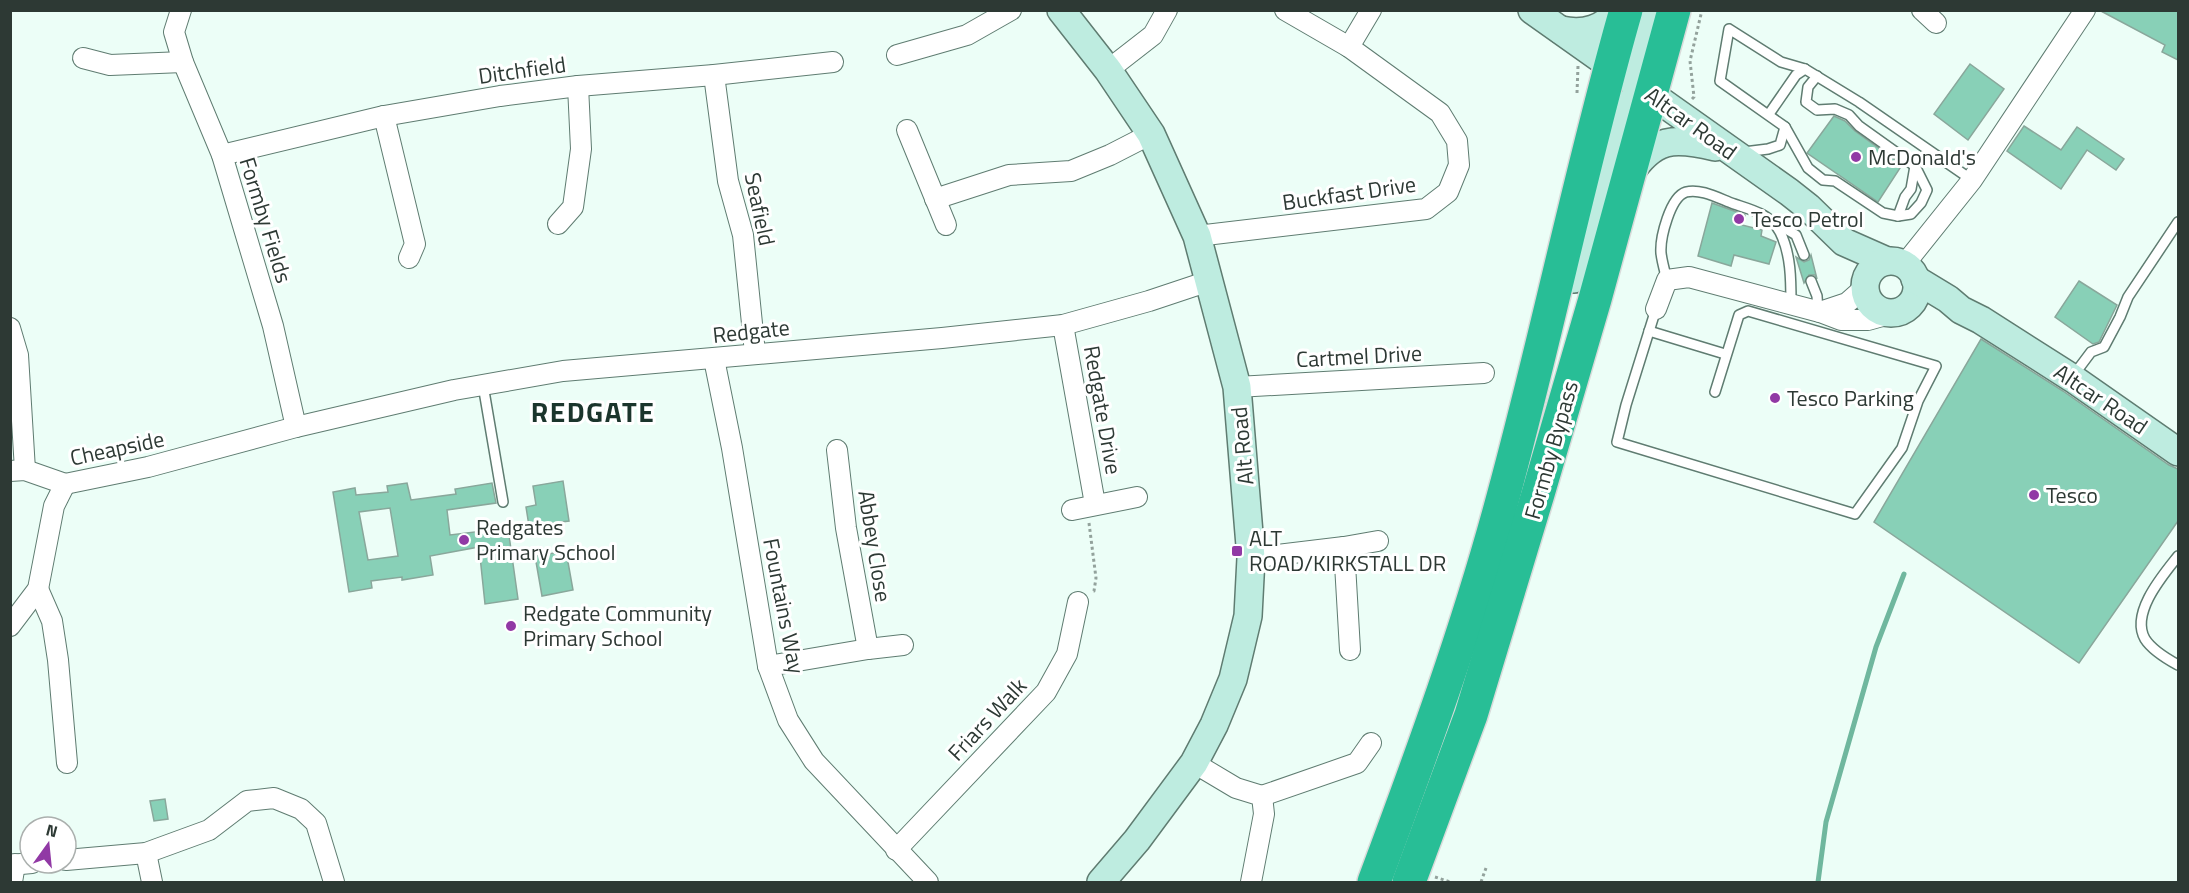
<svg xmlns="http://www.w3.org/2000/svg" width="2189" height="893" viewBox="0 0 2189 893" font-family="'Titillium Web',sans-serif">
	<rect width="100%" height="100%" fill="#ecfef7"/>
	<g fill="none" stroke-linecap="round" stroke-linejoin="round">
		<!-- stream -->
		<path stroke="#6fb79e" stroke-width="5" d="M1818 882 1826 822 1876 647 1904 574"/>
	</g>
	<!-- building -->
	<g fill="#88d0b7" stroke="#89a79b" stroke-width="1.5" fill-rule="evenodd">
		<path d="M2099 10H2178V60L2162 52 2165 45Z"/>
		<path d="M1970 64 2004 89 1968 140 1934 114Z"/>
		<path d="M1834 116 1845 121 1855 131 1902 165 1878 202 1807 153Z"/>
		<path d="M2024 126 2061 150 2077 127 2124 159 2116 170 2087 150 2061 189 2007 151Z"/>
		<path d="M1712 203 1745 215 1742 225 1762 230 1761 236 1776 242 1769 264 1734 255 1731 266 1698 256Z"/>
		<path d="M1811 255 1817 279 1815 275H1809L1804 283 1796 257 1804 262 1809 260Z"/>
		<path d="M2079 281 2117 305 2099 342 2093 344 2055 317Z"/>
		<path d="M1981 339 2063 391 2169 465 2178 469V521L2079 663 1874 522Z"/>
		<path d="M563 481 569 521 529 526 526 507 536 505 533 486Z"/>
		<path d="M407 483 411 500 456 494 455 489 492 483 496 503 447 510 450 535 508 528 518 599 485 604 479 547 430 556 433 575 402 580V577L371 581 372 588 349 592 333 492 355 488 356 495 388 492 387 486ZM390 508 398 556 368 560 359 512Z"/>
		<path d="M566 551 573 590 542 596 535 556Z"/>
		<path d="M165 799 168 819 154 821 150 801Z"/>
	</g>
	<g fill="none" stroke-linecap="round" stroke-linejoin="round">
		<defs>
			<g id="lane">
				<path d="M1769 114 1796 75 1805 69"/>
				<path d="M1785 127 1808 168 1823 180 1835 181 1883 213 1898 216 1911 214 1921 203 1927 190 1915 166 1859 126 1849 115 1835 109 1817 110 1806 102 1808 87 1817 76"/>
				<path d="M1744 152 1768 149 1780 145 1785 127 1720 81 1729 29 1781 62 1805 69 1859 102 1972 180"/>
				<path d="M1898 216 1905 197 1911 189 1915 166"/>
				<path d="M1776 223 1796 235 1804 255"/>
				<path d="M1667 280C1665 272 1662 262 1661 253 1660 238 1670 197 1686 192 1701 188 1720 199 1734 204 1752 210 1770 214 1780 232 1791 254 1791 280 1791 304"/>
				<path d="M1811 281 1817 296 1818 312"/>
				<path d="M1656 309 1626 405 1617 442 1855 514 1902 448 1918 401 1936 366 1748 311 1739 315 1715 392"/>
				<path d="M1649 331 1725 354"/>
				<path d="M2073 376 2091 352 2104 347 2120 317 2128 297 2178 222"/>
				<path d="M483 385 503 502"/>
				<path d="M2178 556C2163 575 2130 613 2145 639 2152 650 2167 659 2178 665"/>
			</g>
			<g id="street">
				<path d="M181 10 174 32 183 62 222 155 273 326 296 427"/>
				<path d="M1922 10 1936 23"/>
				<path d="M1349 47 1371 10"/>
				<path d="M897 55 967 35 1011 10"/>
				<path d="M83 58 110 65 183 62"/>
				<path d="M1108 70 1153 35 1167 10"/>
				<path d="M714 75 728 181 743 235 755 353"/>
				<path d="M384 116 415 244 409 258"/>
				<path d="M907 130 946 225"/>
				<path d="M222 155 384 116 500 96 578 86 714 75 833 62"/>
				<path d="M935 199 1009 175 1071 171 1110 155 1151 134"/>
				<path d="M558 224 573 207 581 149 578 86"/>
				<path d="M1197 236 1426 209 1448 192 1459 165 1457 141 1440 113 1349 47 1285 10"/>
				<path d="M1904 265 1972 180 2085 10"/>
				<path d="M1656 309 1667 280 1689 277 1820 312 1841 320H1868L1893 313"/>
				<path d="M1820 312 1847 303 1864 288"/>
				<path d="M1063 325 1095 504"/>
				<path d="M10 328 18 355 25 470"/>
				<path d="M714 359 732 448 768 666 788 720 814 761 928 882"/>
				<path d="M1237 387 1484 373"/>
				<path d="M837 450 846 528 868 649"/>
				<path d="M10 471 25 470 65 484"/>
				<path d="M65 484 148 467 296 427 454 390 563 371 942 338 1063 325 1149 301 1209 281"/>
				<path d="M1072 510 1137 497"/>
				<path d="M1344 547 1350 650"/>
				<path d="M1251 558 1344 547 1378 541"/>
				<path d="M38 589 52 621 58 660 67 763"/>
				<path d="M10 626 38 589 54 506 65 484"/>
				<path d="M768 666 868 649 903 645"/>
				<path d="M1194 763 1236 788 1262 796 1264 814 1251 882"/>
				<path d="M1262 796 1357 763 1371 743"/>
				<path d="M896 850 1046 692 1067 654 1078 602"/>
				<path d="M146 853 152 882"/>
				<path d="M66 860 146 853 209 830 247 801 274 798 301 809 316 823 334 882"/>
				<path d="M10 865 32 863"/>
				<path d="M12 882 15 864"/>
			</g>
			<g id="secondary">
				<path d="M1061 10 1108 70 1151 134 1197 236 1237 387 1251 558 1248 616 1233 679 1214 725 1194 763 1137 840 1101 882"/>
				<path d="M1532 10 1789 192 1808 207 1844 242 1887 261"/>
				<path d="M1561 30C1585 35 1603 29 1620 10"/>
				<path d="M1611 65C1640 70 1647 31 1653 10"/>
				<path d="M1629 175C1654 137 1674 137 1715 147"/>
				<circle cx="1891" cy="287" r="26"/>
				<path d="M1574 279 1620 120C1626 106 1635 92 1651 94"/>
				<path d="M1915 279 1948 299 1961 310 1981 320 2072 378 2178 452"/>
			</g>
			<g id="highway">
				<path d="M1374 882C1421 756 1468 628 1503 497 1547 336 1580 171 1626 10"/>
				<path d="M1409 882 1471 715 1538 494 1595 299 1674 10"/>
			</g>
		</defs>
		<!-- lane casing -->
		<use href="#lane" stroke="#5f7c71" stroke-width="12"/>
		<!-- street casing -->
		<use href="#street" stroke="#5f7c71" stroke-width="22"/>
		<!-- secondary casing -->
		<use href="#secondary" stroke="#5f7c71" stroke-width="30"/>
		<!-- highway casing -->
		<use href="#highway" stroke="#d9dbda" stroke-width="36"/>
		<!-- path -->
		<g stroke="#93a29c" stroke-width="3" stroke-dasharray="3 3" stroke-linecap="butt">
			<path d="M1577 93 1578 66"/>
			<path d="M1692 99 1694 97 1690 61 1702 10"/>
			<path d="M1089 523 1096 578 1094 591H1091"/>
			<path d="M1435 877 1450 882"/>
			<path d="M1481 882 1486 868"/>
		</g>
		<!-- lane -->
		<use href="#lane" stroke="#fff" stroke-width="9"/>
		<!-- street -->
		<use href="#street" stroke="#fff" stroke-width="20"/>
		<!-- secondary -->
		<use href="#secondary" stroke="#beece0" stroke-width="27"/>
		<!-- highway -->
		<use href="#highway" stroke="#28be96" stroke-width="33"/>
	</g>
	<!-- markers -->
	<g fill="#9139a5" stroke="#fff" stroke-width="2">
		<circle cx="1856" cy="157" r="6"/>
		<circle cx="1739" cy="219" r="6"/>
		<circle cx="1775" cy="398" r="6"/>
		<circle cx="2034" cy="495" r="6"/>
		<circle cx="464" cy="540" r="6"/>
		<rect x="1231" y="545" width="12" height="12" rx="3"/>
		<circle cx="511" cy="626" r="6"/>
	</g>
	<g text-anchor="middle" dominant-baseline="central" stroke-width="6" stroke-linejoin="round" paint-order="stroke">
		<!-- street labels -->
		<g font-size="22" fill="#2d3934" stroke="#fff">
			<text transform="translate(522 70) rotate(-8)">Ditchfield</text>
			<text transform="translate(1691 123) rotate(36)">Altcar Road</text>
			<text transform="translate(1349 193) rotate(-8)">Buckfast Drive</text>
			<text transform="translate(760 209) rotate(78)">Seafield</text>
			<text transform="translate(266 220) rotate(73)">Formby Fields</text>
			<text transform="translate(751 331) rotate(-6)">Redgate</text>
			<text transform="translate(1359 356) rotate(-3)">Cartmel Drive</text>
			<text transform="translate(2101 399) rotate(34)">Altcar Road</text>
			<text transform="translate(1103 410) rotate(80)">Redgate Drive</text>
			<text transform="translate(1242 446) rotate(-95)">Alt Road</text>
			<text transform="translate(117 448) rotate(-12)">Cheapside</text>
			<text transform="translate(1551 450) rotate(-74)">Formby Bypass</text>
			<text transform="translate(875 546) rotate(81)">Abbey Close</text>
			<text transform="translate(784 606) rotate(79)">Fountains Way</text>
			<text transform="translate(987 719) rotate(-47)">Friars Walk</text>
		</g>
		<!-- poi labels -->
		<g font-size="22" fill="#2d3934" stroke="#fff" text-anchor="start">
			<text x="1868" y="157">McDonald's</text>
			<text x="1751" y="219">Tesco Petrol</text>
			<text x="1787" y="398">Tesco Parking</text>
			<text x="2046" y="495">Tesco</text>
			<text x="476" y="527">Redgates<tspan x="476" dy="25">Primary School</tspan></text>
			<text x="1249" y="538">ALT<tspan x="1249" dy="25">ROAD/KIRKSTALL DR</tspan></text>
			<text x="523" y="613">Redgate Community<tspan x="523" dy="25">Primary School</tspan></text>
		</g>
		<!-- district labels -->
		<g font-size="28" font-weight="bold" letter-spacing="1.5" fill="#1b352c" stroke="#fff">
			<text x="593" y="411">REDGATE</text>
		</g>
	</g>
	<!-- border -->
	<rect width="2189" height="893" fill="none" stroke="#2d3934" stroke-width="24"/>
	<!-- north arrow -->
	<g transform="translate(48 845) rotate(15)"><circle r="28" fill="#ffffff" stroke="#abb0ae" stroke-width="1.5"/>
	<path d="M0-4.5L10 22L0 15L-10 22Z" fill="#9139a5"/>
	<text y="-9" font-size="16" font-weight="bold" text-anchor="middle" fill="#2d3934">N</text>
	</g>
</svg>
